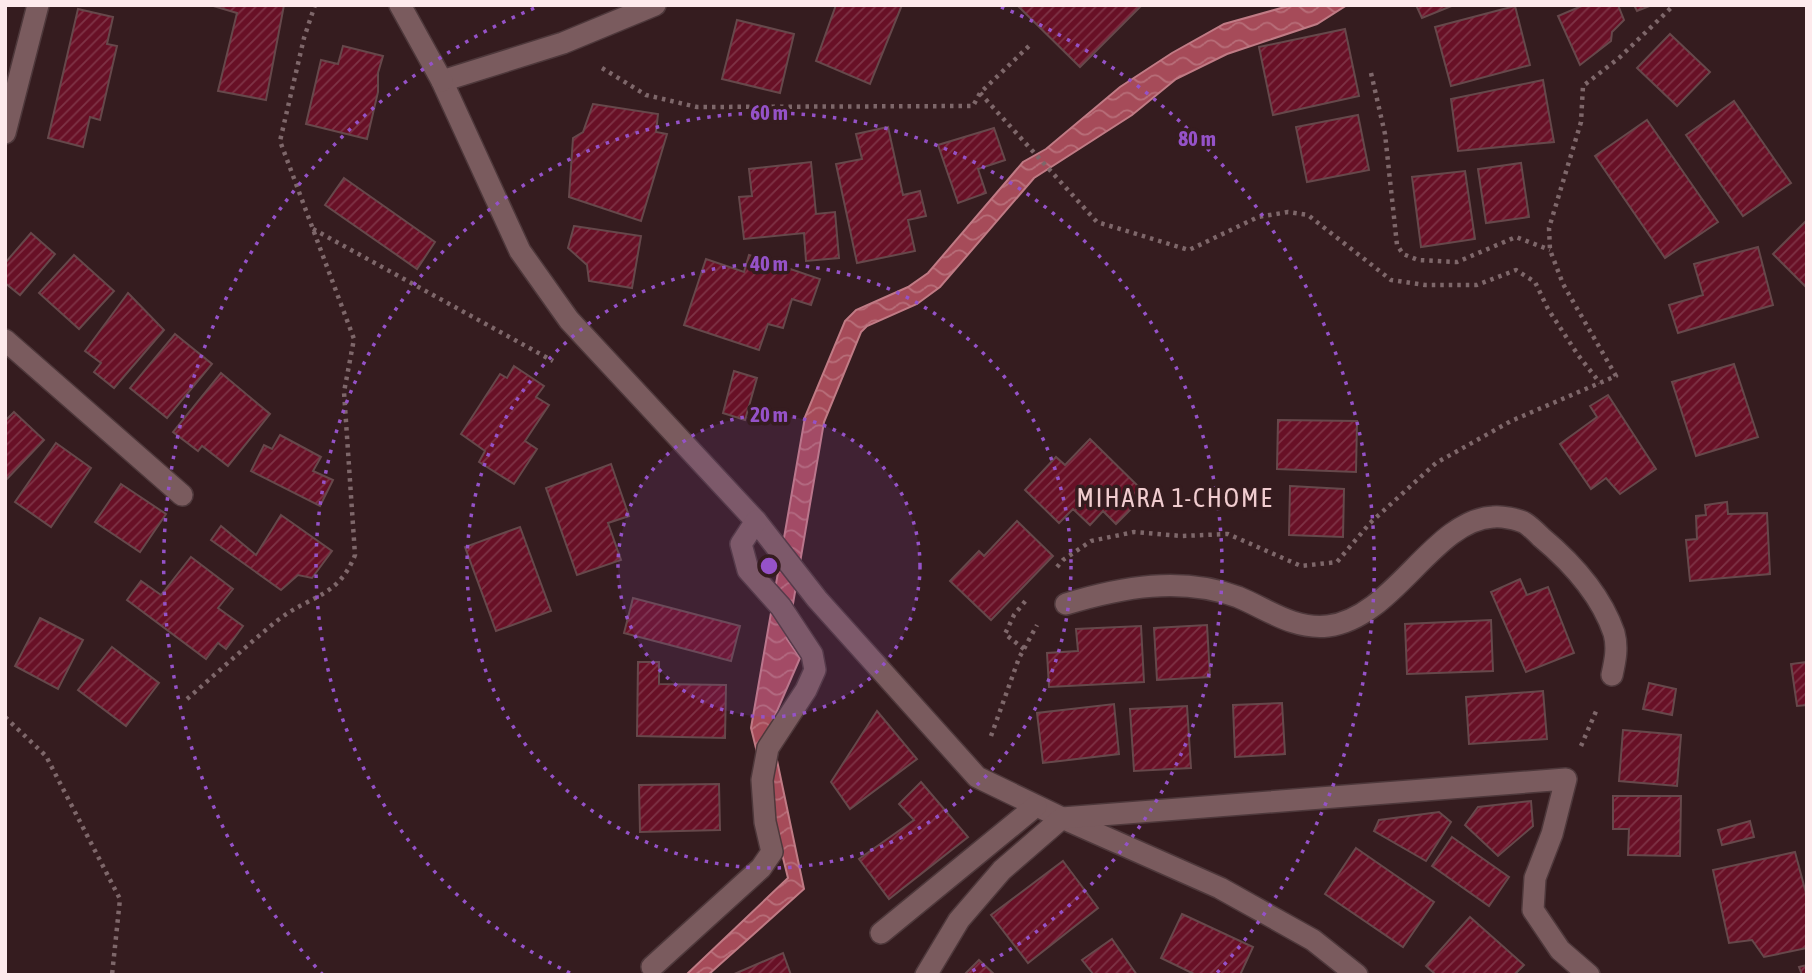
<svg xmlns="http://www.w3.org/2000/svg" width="1812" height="980" viewBox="0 0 1812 980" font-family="'Asap Condensed',sans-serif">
	<defs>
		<pattern id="water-waves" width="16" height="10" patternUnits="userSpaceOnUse" patternTransform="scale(1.75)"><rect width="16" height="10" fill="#a64b59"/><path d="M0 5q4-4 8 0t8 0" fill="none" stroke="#b86e79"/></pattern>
		<pattern id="building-hatch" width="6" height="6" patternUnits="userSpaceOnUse" patternTransform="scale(1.75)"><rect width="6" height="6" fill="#681026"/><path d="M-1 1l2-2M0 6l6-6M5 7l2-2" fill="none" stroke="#7e3346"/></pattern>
	</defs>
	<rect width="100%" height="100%" fill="#351c1f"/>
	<!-- water -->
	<path fill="url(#water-waves)" stroke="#c07b85" stroke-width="2" d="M1292 5H1347L1317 24 1227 54 1176 79 1132 115 1034 178 940 287 917 304 867 326 861 332 824 422 787 639 800 658 770 727 804 889 708 975H686L788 878 751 728 805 417 845 321 856 310 908 287 928 273 1023 162 1046 149 1120 87 1172 53 1224 24Z"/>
	<!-- building -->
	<g fill="url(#building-hatch)" stroke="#66484b" stroke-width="2">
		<path d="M210 5H284L266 100 218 91 237 13Z"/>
		<path d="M836 5H902L870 84 816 61Z"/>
		<path d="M1017 5H1142L1080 67Z"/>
		<path d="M1416 5H1454L1422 18Z"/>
		<path d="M1584 5H1618L1624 20 1612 32 1611 41 1580 65 1558 16Z"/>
		<path d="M1634 5H1652L1637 11Z"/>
		<path d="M1515 6 1530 65 1451 86 1435 27Z"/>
		<path d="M78 9 113 17 107 44 117 46 100 120 90 117 83 147 48 138Z"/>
		<path d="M737 20 794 34 780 93 722 79Z"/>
		<path d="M1345 29 1359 96 1273 115 1259 47Z"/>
		<path d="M1670 34 1710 72 1677 106 1637 68Z"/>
		<path d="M343 46 383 56 378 73V92L367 139 306 124 321 60 338 64Z"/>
		<path d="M1543 80 1554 142 1458 151 1451 99Z"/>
		<path d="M1734 101 1791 183 1743 216 1686 135Z"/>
		<path d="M593 104 658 114 656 132 667 134 641 221 569 197 573 138 583 132Z"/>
		<path d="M1358 115 1369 170 1307 182 1296 127Z"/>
		<path d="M1647 120 1718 222 1665 258 1595 156Z"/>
		<path d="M888 127 903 195 920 191 926 216 908 220 915 251 857 263 836 164 862 159 856 134Z"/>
		<path d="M994 128 1005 160 978 169 986 193 958 203 938 145Z"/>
		<path d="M811 162 816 214 835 212 839 258 806 261 804 233 744 239 739 197 752 196 749 169Z"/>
		<path d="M1521 163 1529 217 1486 223 1478 169Z"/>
		<path d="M1465 171 1475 239 1421 247 1412 177Z"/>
		<path d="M344 178 435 242 417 269 325 205Z"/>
		<path d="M1807 220V288L1773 254Z"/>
		<path d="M574 226 641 236 632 288 589 281 587 265 568 248Z"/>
		<path d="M31 233 55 254 20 295 5 283V263Z"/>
		<path d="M1758 247 1773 305 1678 333 1669 305 1703 295 1694 264Z"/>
		<path d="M74 255 114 291 79 329 39 293Z"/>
		<path d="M749 255 820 279 811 305 792 299 783 328 768 324 759 350 684 325 706 259 744 272Z"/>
		<path d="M128 293 164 330 114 388 94 372 101 363 85 351Z"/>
		<path d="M175 334 212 364 167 418 130 388Z"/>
		<path d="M1734 364 1758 437 1696 456 1672 382Z"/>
		<path d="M514 366 544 386 536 397 549 405 525 441 537 449 514 484 479 462 485 451 461 434 500 374 507 378Z"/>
		<path d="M734 371 757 378 745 420 723 413Z"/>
		<path d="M221 373 270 414 228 466 202 446 198 451 173 432Z"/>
		<path d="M1608 395 1656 469 1620 494 1606 478 1591 489 1560 444 1597 417 1590 406Z"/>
		<path d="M14 412 44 440 5 481V421Z"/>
		<path d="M1278 420 1357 421 1356 472 1277 469Z"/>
		<path d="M280 435 321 457 313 471 333 480 320 506 251 471 264 445 272 449Z"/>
		<path d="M1090 439 1146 494 1116 524 1103 511 1090 525 1073 509 1059 523 1025 490 1056 457 1065 465Z"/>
		<path d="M56 443 91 468 51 527 15 502Z"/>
		<path d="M611 464 629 516 608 523 621 560 577 575 546 488Z"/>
		<path d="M121 484 166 514 140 552 95 522Z"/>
		<path d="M1290 486 1344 489 1343 537 1289 535Z"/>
		<path d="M1727 502 1728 514 1767 513 1770 574 1690 581 1686 540 1697 539 1696 516 1706 515 1705 505Z"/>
		<path d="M281 515 332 551 312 578 298 575 281 590 211 540 221 526 256 555Z"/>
		<path d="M1017 521 1053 556 991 620 950 581 979 551 984 556Z"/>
		<path d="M520 527 551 611 496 631 465 547Z"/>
		<path d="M191 557 233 589 218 608 243 626 226 649 218 643 206 659 127 600 141 581 161 595Z"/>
		<path d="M1520 579 1527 595 1548 587 1574 653 1526 672 1491 592Z"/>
		<path d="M633 598 740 626 731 661 624 633Z"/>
		<path d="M40 618 83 640 58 689 15 666Z"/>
		<path d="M1491 620 1493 671 1407 674 1405 624Z"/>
		<path d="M1207 625 1210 677 1157 680 1154 628Z"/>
		<path d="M1141 626 1144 682 1049 687 1047 653 1078 651 1076 629Z"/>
		<path d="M112 647 159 683 126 726 78 690Z"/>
		<path d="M638 662H659V684L726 685 725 738 637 736Z"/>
		<path d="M1807 662V705L1797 706 1791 664Z"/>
		<path d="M1649 683 1676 689 1672 715 1643 709Z"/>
		<path d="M1543 691 1547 739 1469 744 1466 697Z"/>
		<path d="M1282 703 1285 754 1235 757 1233 705Z"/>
		<path d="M1114 704 1119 754 1043 763 1037 713Z"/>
		<path d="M1187 706 1191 768 1134 771 1130 709Z"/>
		<path d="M877 711 917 759 850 809 831 782Z"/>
		<path d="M1623 730 1681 735 1677 786 1619 781Z"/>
		<path d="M921 782 968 837 889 899 859 859 914 820 899 804Z"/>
		<path d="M719 784 720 830 640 832 639 785Z"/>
		<path d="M1613 796H1681L1680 856 1628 855 1629 829H1613Z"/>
		<path d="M1531 801 1533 826 1498 856 1465 825 1478 807Z"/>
		<path d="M1439 812 1451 822 1426 861 1374 831 1379 820Z"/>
		<path d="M1750 821 1754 837 1722 845 1718 830Z"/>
		<path d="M1452 837 1509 877 1489 906 1432 866Z"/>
		<path d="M1356 848 1434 902 1403 947 1325 894Z"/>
		<path d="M1795 852 1807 897V948L1764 957 1752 940 1729 943 1713 870Z"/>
		<path d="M1063 861 1098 908 1028 963 991 915Z"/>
		<path d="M1182 914 1253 947 1240 975H1196L1161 958Z"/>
		<path d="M1470 917 1524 965 1514 975H1436L1426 966Z"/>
		<path d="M1112 939 1137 975H1094L1082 960Z"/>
		<path d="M783 953 791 975H732Z"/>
		<path d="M979 960 995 975H964Z"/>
		<path d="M1807 965V975H1802L1799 967Z"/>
	</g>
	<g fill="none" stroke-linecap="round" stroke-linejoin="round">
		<defs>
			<g id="minor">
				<path d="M655 5 563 43 442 81 520 251 569 320 756 521 817 599 977 777 1062 818 1220 888 1313 940 1357 975"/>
				<path d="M5 133 38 5"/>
				<path d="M5 340 182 495"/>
				<path d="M1066 604C1122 587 1181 576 1238 597 1267 609 1294 630 1328 626 1394 618 1433 520 1493 517 1501 516 1518 519 1525 523 1530 526 1536 532 1541 537 1571 562 1601 595 1614 633 1618 648 1615 661 1612 675"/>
				<path d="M881 933 1036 806"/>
				<path d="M652 967 761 868 772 852 765 822 762 780 768 748 806 690 815 670 812 654 781 607 748 570 741 544 756 521"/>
				<path d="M926 975 959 920 1002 870 1062 818 1566 779 1552 834 1535 878 1533 910 1560 950 1589 975"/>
			</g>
			<path id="tertiary" d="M400 5 442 81"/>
		</defs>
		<!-- minor casing -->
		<use href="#minor" stroke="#4e383b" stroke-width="24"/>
		<!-- tertiary casing -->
		<use href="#tertiary" stroke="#4e383b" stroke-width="24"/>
		<!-- path -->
		<g stroke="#7e676a" stroke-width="4.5" stroke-dasharray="3.5 5" stroke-linecap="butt">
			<path d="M602 68 646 95 697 107 973 106 980 93 1030 45"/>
			<path d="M1371 73 1385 134 1397 245 1403 254 1418 260 1457 262 1516 237 1550 250"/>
			<path d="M980 93 1097 222 1189 250 1258 217 1288 212 1308 215 1391 280 1425 285H1477L1516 270 1535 282 1548 309 1578 355 1600 383"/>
			<path d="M313 229 553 361"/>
			<path d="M1057 567 1063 560 1091 541 1134 532 1182 536 1228 534 1301 566 1337 562 1370 523 1436 463 1511 421 1616 376 1563 284 1550 250 1549 228 1581 122 1583 86 1619 58 1674 5"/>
			<path d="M1024 649 1005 634 1014 615 1027 599"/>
			<path d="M187 699C217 673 247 645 278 620 310 595 338 598 355 555L344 392 354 339 280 141 304 38 315 5"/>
			<path d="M5 717 46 756 120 899 112 975"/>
			<path d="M991 736 1019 658 1037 625"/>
			<path d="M1581 746 1597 709"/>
		</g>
		<!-- minor -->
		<use href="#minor" stroke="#7a5b5e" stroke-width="21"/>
		<!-- tertiary -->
		<use href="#tertiary" stroke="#7a5b5e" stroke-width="21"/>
	</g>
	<!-- distance rings -->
	<circle cx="769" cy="566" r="151" fill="#9552c8" fill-opacity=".12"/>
	<g fill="none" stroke="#9552c8" stroke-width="3.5" stroke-dasharray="3.5 7">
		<circle cx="769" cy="566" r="151"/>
		<circle cx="769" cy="566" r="302"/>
		<path d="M570 973A453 453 0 1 1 968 973"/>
		<path d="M323 975A605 605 0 0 1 537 7M1001 7A605 605 0 0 1 1215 975"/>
	</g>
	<g text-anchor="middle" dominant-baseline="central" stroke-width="7" stroke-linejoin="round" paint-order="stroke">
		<!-- neighbourhood labels -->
		<g font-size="26" letter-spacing="2" fill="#f1cdd0" stroke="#351c1f">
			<text x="1175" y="498">MIHARA 1-CHOME</text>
		</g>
	</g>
	<circle cx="769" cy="566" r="10" fill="#9552c8" stroke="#351c1f" stroke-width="3.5"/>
	<g font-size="21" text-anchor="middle" font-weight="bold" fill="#9552c8" stroke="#351c1f" stroke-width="7" stroke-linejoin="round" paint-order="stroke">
		<text x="769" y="120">60 m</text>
		<text x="1197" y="146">80 m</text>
		<text x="769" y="271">40 m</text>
		<text x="769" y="422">20 m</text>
	</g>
	<!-- border -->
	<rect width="1812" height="980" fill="none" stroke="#fdeaec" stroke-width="14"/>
</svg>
